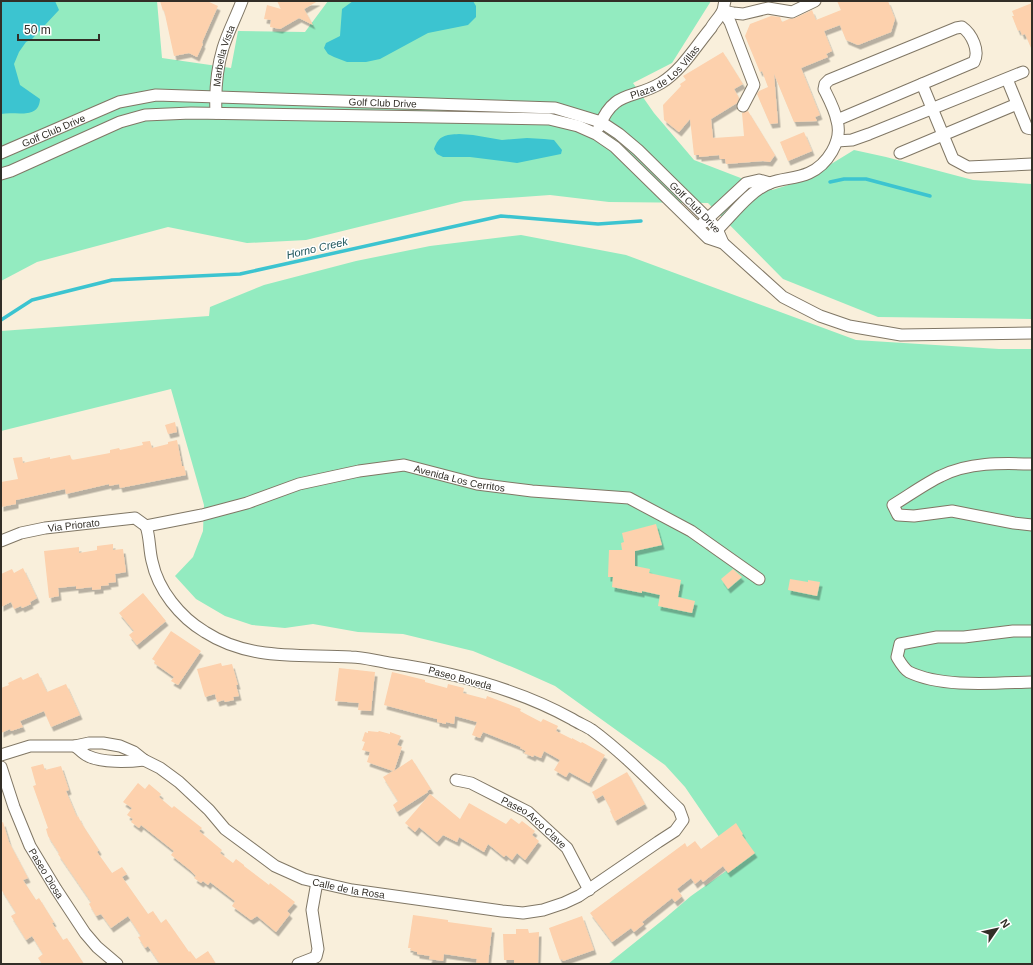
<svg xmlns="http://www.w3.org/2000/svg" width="1033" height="965" viewBox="0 0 1033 965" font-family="Arial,sans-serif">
	<defs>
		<filter id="shadow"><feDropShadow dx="2.5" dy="4.5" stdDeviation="0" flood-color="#0004"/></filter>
	</defs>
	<rect width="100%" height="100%" fill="#f9efdb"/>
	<!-- green -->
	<g fill="#93ebc0">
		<path d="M1 1H157L162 58 231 68 238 31 305 32 328 1H711L672 63 633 83 654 113 694 160 772 190 805 180 854 150 886 157 973 180 1032 184V319L878 317 783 279 708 203 609 202 550 195 464 201 306 240 247 243 168 227 37 262 1 281Z"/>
		<path d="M521 235 626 255 856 340 999 349H1032V964H608L664 919 691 896 729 869 728 850 685 787 665 765 555 686 517 669 473 651 403 634 358 632 313 624 285 628 252 625 225 616 196 599 175 576 193 557 203 531 204 505 171 389 1 431V331L209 316 210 307 264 285 356 261 430 246Z"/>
	</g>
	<!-- water -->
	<g fill="#3cc4d0">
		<path d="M1 1H55L59 10 32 39 26 42 19 52 14 64 20 85 40 99C39 120 16 111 1 114Z"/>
		<path d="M353 1H473L476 6V17L468 25 428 33 380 59 366 62H347L334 57 328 54 324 48 326 43 340 36 342 9Z"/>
		<path d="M459 134 473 135 502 140 527 138 544 139 554 140 562 150 561 154 517 163 470 157H443L437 154 434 149C439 135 445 135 459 134Z"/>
	</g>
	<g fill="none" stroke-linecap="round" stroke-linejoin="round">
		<!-- stream -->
		<g stroke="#3cc4d0" stroke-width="3.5">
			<path d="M830 182 844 179H866L930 196"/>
			<path d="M1 320 32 300 112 280 240 274 501 216 598 224 641 221"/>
		</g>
	</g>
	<!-- building -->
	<g fill="#fdd1ad" filter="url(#shadow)">
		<path d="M160 1H207L218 6 203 40 202 43 203 44 197 57 189 53 174 56 164 10 163 11Z"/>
		<path d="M277 1H318L304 9 313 25 299 18 280 29 270 27 271 20 264 19 267 5 281 9Z"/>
		<path d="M837 1H888L895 19 891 32 858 45 846 40 840 25 824 31 832 51 826 54 828 57 801 68 820 115 815 117 817 121 794 122 774 74 778 123 770 124 757 94 759 91 768 87 762 71 760 72 745 36 750 24 771 16 780 17 782 22 789 19 795 18 812 10 816 20 841 10Z"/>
		<path d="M1032 3V50L1025 34 1022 35 1020 30 1018 31 1012 16H1014L1012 11Z"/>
		<path d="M723 52 743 84 734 89 739 98 737 103 711 119 713 138 744 136 742 113 748 111 775 155 770 162 763 161 726 164 725 159H720L719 155 699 157V155H694L690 119 679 132 664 120 663 105 681 86 680 84 686 80 683 76Z"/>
		<path d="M804 132 812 151 788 161 780 142Z"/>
		<path d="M175 422 177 432 168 434 165 425Z"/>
		<path d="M177 440 182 466H184L186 475 120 488 119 484 109 486V484L66 494 65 489 16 500V504L1 507V482L18 479 13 458 22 457 23 463 50 457V459L70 455 72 460 110 453V450L119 448 120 450 143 445 142 442 150 441 152 448 168 444V442Z"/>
		<path d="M656 524 662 545 635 551V566L650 569 649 573 681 580 678 597 695 601 692 613 658 606 660 595 642 591V593L612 587 613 577H608L609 550H622L621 543 624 542 622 533Z"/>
		<path d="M113 544V550L123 549 126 572 115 574 116 582 108 583 109 585 101 586V589L92 590V587L76 589V586L58 588 59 596 49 598 44 551 79 547V553L97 550V546Z"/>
		<path d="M23 568 37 598 30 602 31 604 22 608 21 606 14 609 11 602 1 607V574L12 569 14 573Z"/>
		<path d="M733 569 742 577 728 589 721 579Z"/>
		<path d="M790 579 808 582V580L820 582 817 596 788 590Z"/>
		<path d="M143 593 166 621 137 645 129 635 134 631 119 613Z"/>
		<path d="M171 631 201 651 178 685 171 681 174 677 154 663 155 661 152 659Z"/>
		<path d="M221 663 222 666 232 664 238 685H236L239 696 233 697 234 700 225 702 224 700 217 702 215 694 205 697 197 669Z"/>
		<path d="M339 668 375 672 371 711 358 710 359 703 335 701Z"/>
		<path d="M392 672 425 680V682L447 688 448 684 464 688 463 693 486 699 487 696 521 709 520 711 541 722 543 719 558 726 556 731 572 739V738L581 743 582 742 605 755 589 783 569 772 566 777 554 770 560 760 544 751 541 758 534 755 533 757 524 753 526 751 520 748 521 747 483 732 480 738 472 735 477 722 455 716 454 724 446 722V724L437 722V719L384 705Z"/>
		<path d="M38 673 47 692 66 684 80 715 51 727 44 711 20 721 23 727 11 731 10 729 1 733V688L9 685 8 683 21 677 23 680Z"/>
		<path d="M368 731 378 732 379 731 390 734V732L401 736 397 745 402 747 394 771 412 759 431 789 427 791 428 792 397 812 393 805 398 801 383 777 393 771 367 762 370 752 362 750 365 742 362 741 365 732 368 733Z"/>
		<path d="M43 764 45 770 61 766 69 790 66 791 77 817 78 816 82 824 99 850 97 852 112 873 122 867 127 874 122 877 148 914 153 911 161 923 166 919 189 952 190 951 196 959 208 951 216 964H160L148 946 145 948 138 937 141 936 128 916 111 928 101 914 96 916 89 904 91 902 58 854 59 853 48 836 46 829 48 828 33 786 36 785 31 767Z"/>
		<path d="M627 772 645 804 615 821 610 811 611 810 603 795 596 799 592 792Z"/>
		<path d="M138 783 145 789 149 784 161 794 159 797 172 808 174 806 202 828 199 831 222 850 220 853 233 863 236 859 244 865V866L269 885 270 883 295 902 287 911 290 914 276 932 257 916 251 920 232 906 235 901 210 882 208 885 203 881 201 883 194 878 196 876 190 870 171 855 174 851 141 825 139 828 131 822 133 819 127 815 132 808 123 802Z"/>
		<path d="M430 794 460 819 469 803 506 824 511 818 519 824 522 821 535 831 532 835 539 841 525 860 517 853 512 860 506 855 504 857 488 844 484 852 459 837 457 842 443 835 437 842 419 827 415 832 405 823Z"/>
		<path d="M3 822 9 842 28 878 23 880 36 900 39 898 47 911 54 922 52 923 63 940 67 938 84 964H42L38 958 43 954 32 936 26 940 11 916 16 913 1 889V823Z"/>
		<path d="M736 823 743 834 742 835 755 853 728 873 723 866 703 882 701 879 695 884 691 878 677 889 682 896 675 902 672 898 642 922 644 924 634 932 631 928 612 942 590 913 685 843 687 847 695 841 701 849Z"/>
		<path d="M413 915 448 920V922L492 928 488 964H476L477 959 444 954 443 961 429 959 430 956 417 954V952L410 950 411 948H408Z"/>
		<path d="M582 916 594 950 563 961 562 959 560 960 549 928Z"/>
		<path d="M516 929H528L529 933 539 932 538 964H514V960H504L503 934H516Z"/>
	</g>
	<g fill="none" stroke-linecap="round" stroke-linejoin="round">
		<defs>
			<g id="minor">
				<path d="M723 11 730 22 754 85 743 106"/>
				<path d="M723 11 733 13 743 14 768 8 792 12 815 1"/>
				<path d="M1007 79 1027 128 1032 129"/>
				<path d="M922 84 953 159 968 167 1032 164"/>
				<path id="s1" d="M216 113C215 92 217 68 223 48 228 32 236 17 242 1"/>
				<path id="s2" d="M599 127C614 89 633 100 661 83 682 70 696 46 711 28 714 22 721 16 723 10 724 7 724 4 725 1"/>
				<path d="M837 141 852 140 869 134 1023 72"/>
				<path id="s3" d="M1 153 119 102 156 95 555 108 601 122 619 134 638 150 708 219 717 229 723 243"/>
				<path d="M900 153 1017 104"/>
				<path d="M1 174 11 171 120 122 145 115 191 113 549 119 578 126 596 134 615 147 708 238 723 243 783 297 820 316 849 326 901 335 1032 333"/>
				<path d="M703 223 746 183 759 180 770 183"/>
				<path d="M713 234C729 219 750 190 770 183 782 178 796 179 809 173 827 165 843 141 837 121 835 110 829 99 824 89L825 84 829 80 956 28 962 27C972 34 980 51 974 62L837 120"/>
				<path d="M1032 464C1001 463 969 462 941 476 926 483 908 496 893 505L898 515 914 516 952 511 1014 523 1032 525"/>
				<path id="s4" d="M146 526 202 515 247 503 299 484 359 471 404 465 477 484 532 491 629 498 691 531 759 579"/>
				<path id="s5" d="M1 541 21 533 45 528 135 518 146 526"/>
				<path d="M1032 631H1013L964 637H937L900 644 897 657C900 662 904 669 909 672 942 688 995 683 1032 682"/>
				<path d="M75 746C79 749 83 754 88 756 102 763 128 762 144 760"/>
				<path id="s6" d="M1 755 30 746H75L89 743H103L120 746 134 752 144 760 160 768 179 782 209 810 225 829 275 866 304 879 352 890 502 911 523 913 543 910 564 903 579 896 658 842 675 831 683 820 679 809C651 782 623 753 592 730 586 726 578 723 572 719 516 688 452 672 389 663 376 661 363 657 351 657 300 654 250 661 205 632 180 617 158 590 152 561 149 549 150 537 146 526"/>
				<path id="s7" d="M1 767 14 807 30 846 56 889 85 933 97 947 117 964"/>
				<path id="s8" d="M456 780 471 783 528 812 567 848 589 890"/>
				<path d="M298 964 316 957 318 949 312 910 317 882"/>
			</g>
		</defs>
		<!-- minor casing -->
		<use href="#minor" stroke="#807765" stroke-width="13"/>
		<!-- minor -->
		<use href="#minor" stroke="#fff" stroke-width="11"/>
	</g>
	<g text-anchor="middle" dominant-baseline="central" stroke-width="3" stroke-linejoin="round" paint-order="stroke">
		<!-- street labels -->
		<g font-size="10" fill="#322e27" stroke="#fff">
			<text stroke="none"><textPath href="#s1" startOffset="58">Marbella Vista</textPath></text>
			<text stroke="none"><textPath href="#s2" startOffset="89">Plaza de Los Villas</textPath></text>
			<text stroke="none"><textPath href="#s3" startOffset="393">Golf Club Drive</textPath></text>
			<text stroke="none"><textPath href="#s3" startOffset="57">Golf Club Drive</textPath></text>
			<text stroke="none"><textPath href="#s3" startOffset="741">Golf Club Drive</textPath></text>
			<text stroke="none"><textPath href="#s4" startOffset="323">Avenida Los Cerritos</textPath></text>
			<text stroke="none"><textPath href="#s5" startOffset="75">Via Priorato</textPath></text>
			<text transform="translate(460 678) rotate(15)">Paseo Boveda</text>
			<text stroke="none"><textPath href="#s8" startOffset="90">Paseo Arco Clave</textPath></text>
			<text stroke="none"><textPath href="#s7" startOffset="116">Paseo Diosa</textPath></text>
			<text stroke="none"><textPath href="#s6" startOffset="396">Calle de la Rosa</textPath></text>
		</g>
		<!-- water labels -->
		<g font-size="11" font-style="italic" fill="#1a5258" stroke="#fff">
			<text transform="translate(317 248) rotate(-13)">Horno Creek</text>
		</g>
	</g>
	<!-- border -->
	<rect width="1033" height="965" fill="none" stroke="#322e27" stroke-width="4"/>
	<!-- north arrow -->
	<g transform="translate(997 929) rotate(56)" stroke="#ffffff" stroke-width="3" paint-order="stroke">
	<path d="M0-3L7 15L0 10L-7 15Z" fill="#322e27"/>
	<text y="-6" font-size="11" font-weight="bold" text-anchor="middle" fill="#322e27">N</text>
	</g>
	<!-- scale -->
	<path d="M18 34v6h81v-6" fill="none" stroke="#322e27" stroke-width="2"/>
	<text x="24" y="34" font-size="12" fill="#322e27" stroke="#ffffff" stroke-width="3" paint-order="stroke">50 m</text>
</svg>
